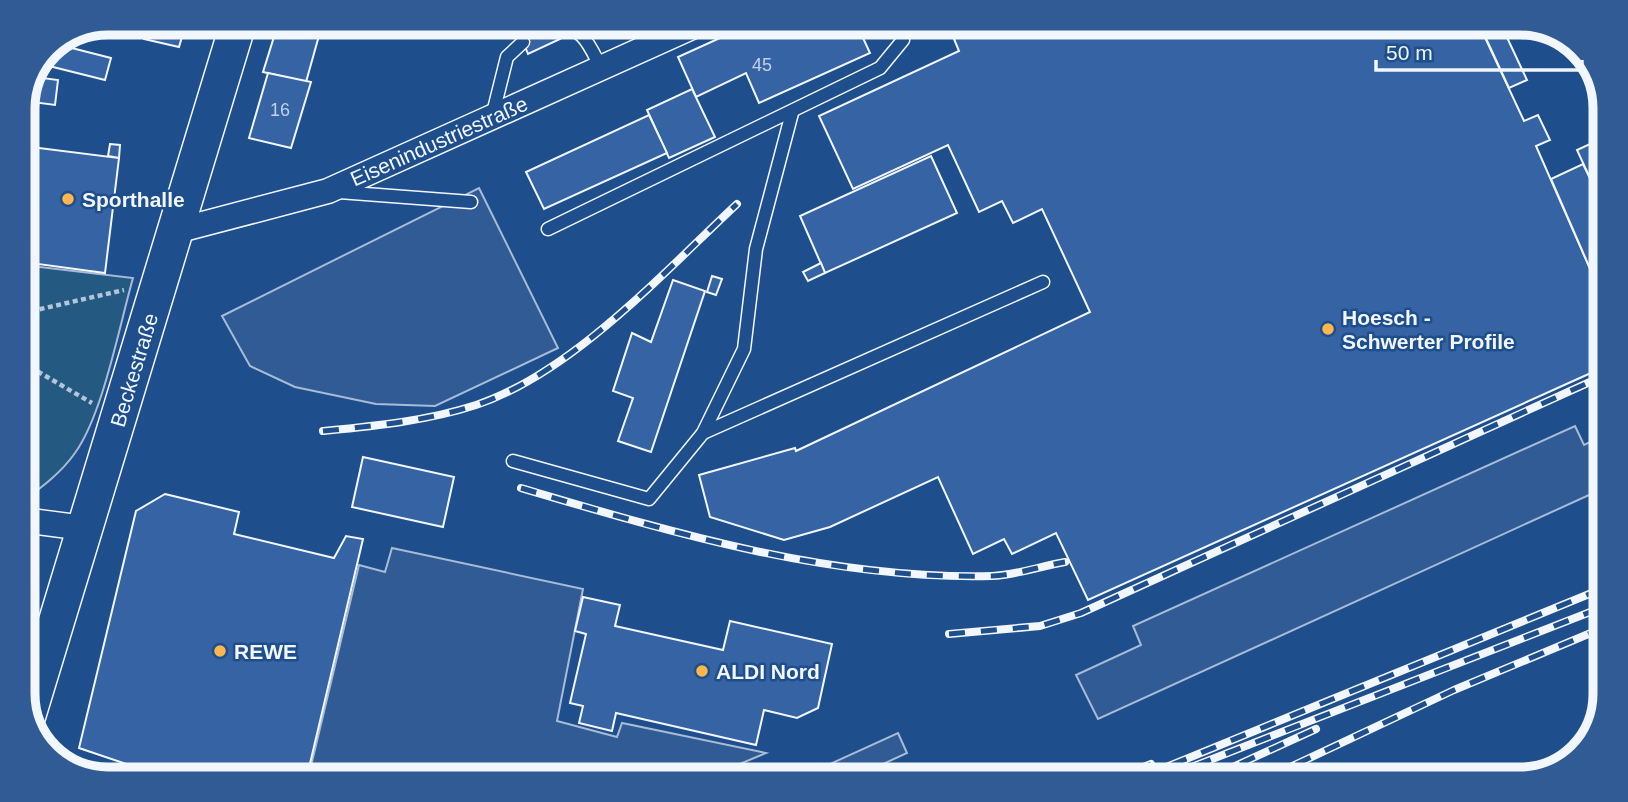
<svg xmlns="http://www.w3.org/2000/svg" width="1628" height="802" viewBox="0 0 1628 802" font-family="Helvetica,sans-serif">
	<rect width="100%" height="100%" fill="#1f4e8c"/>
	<!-- green -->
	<path fill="#245a82" stroke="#a8bbd7" stroke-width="2" d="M23 265 133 278C119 327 103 414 75 453 61 473 42 487 23 501Z"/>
	<!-- parking -->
	<g fill="#305b95" stroke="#a8bbd7" stroke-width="2">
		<path d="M479 188 558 348 435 406 376 404 295 387 250 366 222 316Z"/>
		<path d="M1575 426 1584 445 1601 437 1600 490 1098 719 1076 675 1141 645 1133 626Z"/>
		<path d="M392 548 583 589 557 721 617 737 622 723 766 753 716 774 335 772 311 766 359 565 385 572Z"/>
		<path d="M898 733 907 753 859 775H806Z"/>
	</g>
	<!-- building -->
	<g fill="#3563a3" stroke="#f2f6ff" stroke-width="2">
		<path d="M120 23H186L179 47 144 39 145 31Z"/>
		<path d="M278 24 320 32 306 82 263 72Z"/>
		<path d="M287 24H322L320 32Z"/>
		<path d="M516 25H554L560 39 528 54Z"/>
		<path d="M744 27H858L870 53 759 103 746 73 696 97 678 57Z"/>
		<path d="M956 28 1482 31 1524 121 1538 115 1550 140 1536 146 1602 296V368L1088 600 1056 533 1012 554 1004 539 973 554 938 477 830 527 784 540 710 517 699 475 795 448 796 451 1090 312 1042 209 1013 223 1002 201 979 212 948 145 853 189 819 116 959 51 954 39 960 36Z"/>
		<path d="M1486 31H1504L1527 80 1509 88 1483 32Z"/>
		<path d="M56 44 111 58 105 80 49 66Z"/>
		<path d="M268 73 311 82 291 148 249 138Z"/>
		<path d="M35 77 58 80 55 105 32 102Z"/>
		<path d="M692 89 715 137 669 158 647 110Z"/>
		<path d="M649 115 667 153 544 209 526 172Z"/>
		<path d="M1605 137 1604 185 1595 189 1577 150Z"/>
		<path d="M110 144 120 145 119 158 108 156Z"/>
		<path d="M23 146 119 158 105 273 23 262Z"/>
		<path d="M931 156 957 213 825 273 800 216Z"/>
		<path d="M1583 164 1595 189 1604 185 1602 296 1551 179Z"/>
		<path d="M821 263 825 273 808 281 803 272Z"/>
		<path d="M712 276 722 279 716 295 707 292Z"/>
		<path d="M673 280 705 291 651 452 618 441 633 398 613 391 632 333 651 342Z"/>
		<path d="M363 457 454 477 443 527 352 507Z"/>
		<path d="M165 494 239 512 234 534 334 558 346 536 363 539 308 772 147 771 79 748 136 511Z"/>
		<path d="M583 597 620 605 615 626 723 650 730 621 832 644 818 708 797 718 764 710 756 745 616 713 612 731 579 723 583 706 570 703 586 634 575 631Z"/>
	</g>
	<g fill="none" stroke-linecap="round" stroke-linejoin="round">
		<defs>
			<g id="service">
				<path d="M555 28C583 24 590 47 601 68"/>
				<path d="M492 117 507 57 523 42"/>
				<path d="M339 192 471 202"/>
				<path d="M548 229 880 68 903 40 904 27"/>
				<path d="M703 433 1043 282"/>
				<path d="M513 461 649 499 703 433 744 349 756 249 792 113"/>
			</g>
			<g id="minor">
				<path d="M176 231 328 191 694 26"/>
				<path d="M23 520 84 528"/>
			</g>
			<path id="secondary" d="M28 715 238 24"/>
		</defs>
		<!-- service casing -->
		<use href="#service" stroke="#f2f6ff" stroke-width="15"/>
		<!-- minor casing -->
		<use href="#minor" stroke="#f2f6ff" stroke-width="27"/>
		<!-- secondary casing -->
		<use href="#secondary" stroke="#f2f6ff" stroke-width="38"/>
		<!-- path -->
		<g stroke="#b3c4dc" stroke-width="4.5" stroke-dasharray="5 3.5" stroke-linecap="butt">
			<path d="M23 313 124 290"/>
			<path d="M23 363 92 403"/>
		</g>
		<!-- service -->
		<use href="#service" stroke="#1f4e8c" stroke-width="12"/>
		<!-- minor -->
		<use href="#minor" stroke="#1f4e8c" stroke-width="24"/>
		<!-- secondary -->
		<use href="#secondary" stroke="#1f4e8c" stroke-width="35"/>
		<defs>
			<g id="rail">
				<path d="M323 431C374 426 427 421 476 405 572 373 664 272 737 204"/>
				<path d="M521 488C673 533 831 580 992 576 1016 575 1041 566 1065 562"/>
				<path d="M949 634 1040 626 1081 613 1601 377"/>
				<path d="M1118 777 1151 764"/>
				<path d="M1142 777 1599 590"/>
				<path d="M1166 777 1598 609"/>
				<path d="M1211 777 1316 729"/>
				<path d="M1267 778 1454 690 1598 630"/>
			</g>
		</defs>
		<!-- rail casing -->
		<use href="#rail" stroke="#f2f6ff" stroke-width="8"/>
		<!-- rail -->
		<use href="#rail" stroke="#1f4e8c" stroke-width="5" stroke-dasharray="16" stroke-linecap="butt"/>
	</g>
	<!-- markers -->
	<g fill="#ffb74d" stroke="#1f4e8c" stroke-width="2.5">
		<circle cx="68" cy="199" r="7"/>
		<circle cx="1328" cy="329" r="7"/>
		<circle cx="220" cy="651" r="7"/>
		<circle cx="702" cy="671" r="7"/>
	</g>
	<g text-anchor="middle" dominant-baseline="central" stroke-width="5" stroke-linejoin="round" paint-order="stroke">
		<!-- number labels -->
		<g font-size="18" fill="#c3d1e8">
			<text x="762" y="65">45</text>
			<text x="280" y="110">16</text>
		</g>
		<!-- street labels -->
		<g font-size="21" fill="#f2f6ff" stroke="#1f4e8c">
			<text transform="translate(439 141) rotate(-24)">Eisenindustriestraße</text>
			<text transform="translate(134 370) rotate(-73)">Beckestraße</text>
		</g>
		<!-- poi labels -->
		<g font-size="21" font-weight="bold" fill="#f2f6ff" stroke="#1f4e8c" text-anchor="start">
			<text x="82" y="199">Sporthalle</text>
			<text x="1342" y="317">Hoesch -<tspan x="1342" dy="24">Schwerter Profile</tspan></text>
			<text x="234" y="651">REWE</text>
			<text x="716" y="671">ALDI Nord</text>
		</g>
	</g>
	<!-- crop -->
	<path d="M0 0H1628V802H0ZM108 35H1520A73 73 0 0 1 1593 108V694A73 73 0 0 1 1520 767H108A73 73 0 0 1 35 694V108A73 73 0 0 1 108 35Z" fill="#305b95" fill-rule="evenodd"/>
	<path fill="none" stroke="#f2f6ff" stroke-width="9" d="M108 35H1520A73 73 0 0 1 1593 108V694A73 73 0 0 1 1520 767H108A73 73 0 0 1 35 694V108A73 73 0 0 1 108 35Z"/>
	<!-- scale -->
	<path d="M1376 60v10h206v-10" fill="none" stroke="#f2f6ff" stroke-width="3.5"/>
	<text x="1386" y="60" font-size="21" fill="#f2f6ff" stroke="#1f4e8c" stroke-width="5" paint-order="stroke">50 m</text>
</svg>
